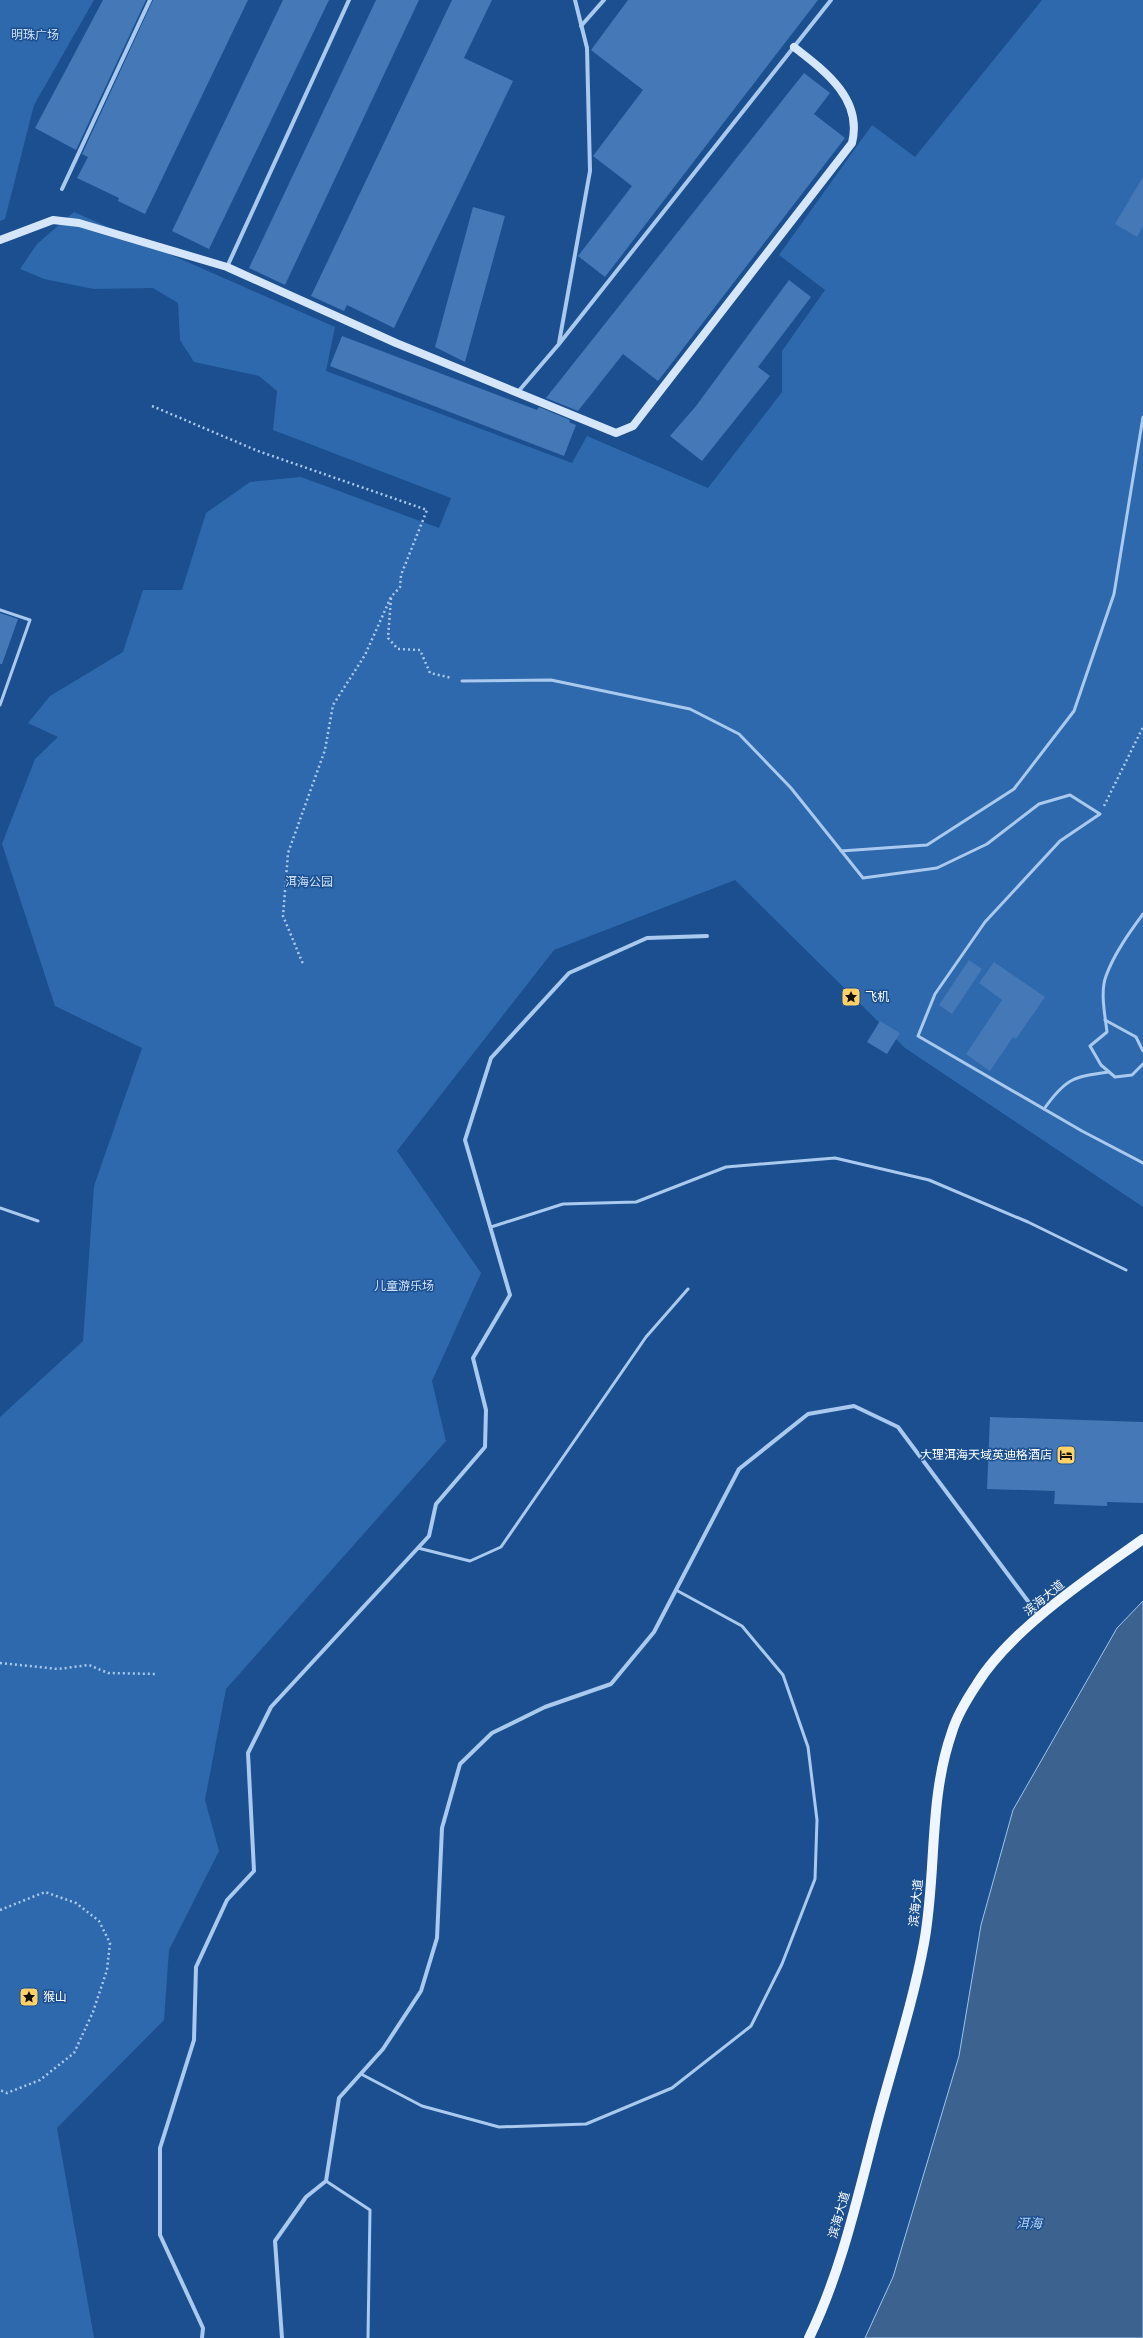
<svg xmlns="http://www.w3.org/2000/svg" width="1143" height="2338" viewBox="0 0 1143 2338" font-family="'Alegreya Sans','Noto Sans SC',sans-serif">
	<rect width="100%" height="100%" fill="#1b4f8f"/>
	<!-- green -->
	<g fill="#2e69ad">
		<path d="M0 0H94L34 105 5 219 0 221Z"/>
		<path d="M1042 0H1143V1207L905 1048 735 880 554 950 397 1151 481 1273 432 1381 446 1441 226 1689 205 1800 219 1851 169 1950 164 2020 57 2128 94 2338H0V1417L83 1341 94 1186 142 1048 55 1006 2 844 35 759 58 737 28 723 50 696 123 652 143 590H182L206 513 250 482 301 477 439 528 451 498 273 430 277 391 259 376 194 362 180 340 178 303 153 288 94 289 44 279 20 269 37 244 74 212 335 327 326 371 572 463 587 436 708 488 782 392V351L825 290 779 255 872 125 915 157Z"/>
	</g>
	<!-- water -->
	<path fill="#3c6290" stroke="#9cc4f0" d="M1143 1601V2338H865L893 2277 959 2056 981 1925 1013 1810 1117 1628Z"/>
	<!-- building -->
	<g fill="#4478b7">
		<path d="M103 0H146L76 150 35 128Z"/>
		<path d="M153 0H248L145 214 118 201 119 198 77 178 88 157 82 154Z"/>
		<path d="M283 0H329L209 249 172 231Z"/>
		<path d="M376 0H419L285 285 249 268Z"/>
		<path d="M452 0H492L464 58 513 81 394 328 347 305 344 311 311 296Z"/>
		<path d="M628 0H818L605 277 578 256 632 186 593 156 643 90 591 50Z"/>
		<path d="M804 73 830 93 814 114 845 138 658 381 623 354 578 411 546 398Z"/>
		<path d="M1143 177V226L1137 237 1115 224Z"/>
		<path d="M473 207 505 216 465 362 435 347Z"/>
		<path d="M789 280 811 297 758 367 770 376 702 461 670 436 696 406Z"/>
		<path d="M342 336 537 410 539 407 570 420 569 422 576 425 564 456 330 366Z"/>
		<path d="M0 613 18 619 2 664H0Z"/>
		<path d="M969 960 982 969 952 1014 939 1005Z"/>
		<path d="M994 962 1045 997 1016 1039 1013 1037 990 1071 966 1054 1002 1000 979 983Z"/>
		<path d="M880 1021 900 1033 887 1054 867 1042Z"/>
		<path d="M990 1417 1143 1422V1503L1107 1502V1506L1054 1504 1055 1491 987 1489Z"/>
	</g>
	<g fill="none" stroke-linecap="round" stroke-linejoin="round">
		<!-- path -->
		<g stroke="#a9c9ee" stroke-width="2.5" stroke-dasharray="2 3" stroke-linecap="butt">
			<path d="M152 406 258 451 427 510 401 575 400 587 391 597 365 655 333 705 325 750 288 853 283 916 303 964"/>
			<path d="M391 598 388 638 398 649 420 650 430 673 452 678"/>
			<path d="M1104 806 1143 727"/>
			<path d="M0 1663 58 1669 89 1665 108 1673 156 1674"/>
			<path d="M0 1910 45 1892 76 1903 99 1921 110 1943 107 1970 93 2012 74 2053 40 2080 7 2093 0 2090"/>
		</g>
		<!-- lane -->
		<g stroke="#a9c9ee" stroke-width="3">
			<path d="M0 610 30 620 0 705"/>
			<path d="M462 681 551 680 690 709 739 734 791 788 863 878 937 868 987 844 1039 804 1070 795 1100 814 1060 841 985 922 935 994 918 1036 1082 1131 1143 1163"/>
			<path d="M841 851 927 845 1014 789 1074 711 1114 594 1143 417"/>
			<path d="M1143 914C1129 933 1114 954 1106 976 1100 992 1105 1015 1107 1032L1090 1046 1101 1065 1115 1077 1132 1075 1143 1064"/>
			<path d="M1105 1020 1136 1037 1143 1051"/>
			<path d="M1044 1109C1066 1078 1073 1077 1109 1072"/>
			<path d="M0 1208 38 1221"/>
			<path d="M491 1227 563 1204 636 1202 726 1167 835 1158 929 1180 1028 1222 1126 1270"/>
			<path d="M418 1548 470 1561 501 1547 646 1337 688 1289"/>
			<path d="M361 2074 422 2106 499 2127 586 2124 672 2088 751 2026 782 1964 815 1879 817 1820 808 1747 783 1675 742 1626 676 1590"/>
			<path d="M326 2181 370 2210 368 2338"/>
		</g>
		<!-- street -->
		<g stroke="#a9c9ee" stroke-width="4">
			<path d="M581 26 604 0"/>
			<path d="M62 189 150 0"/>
			<path d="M227 267 349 0"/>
			<path d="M559 343 590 171 587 48 575 0"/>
			<path d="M517 393 559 344 831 0"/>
			<path d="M202 2338 203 2328 160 2235V2148L194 2040 196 1967 227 1900 254 1871 248 1753 271 1707 429 1536 436 1504 485 1447 486 1410 473 1358 510 1295 465 1140 491 1058 569 973 647 938 707 936"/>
			<path d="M282 2338 275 2241 306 2197 326 2181 339 2098 383 2049 421 1991 437 1938 442 1828 460 1764 492 1733 545 1707 611 1684 654 1632 739 1469 808 1414 854 1406 898 1427 1039 1616"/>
		</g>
		<!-- secondary -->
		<path stroke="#d6e6fa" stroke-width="8" d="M0 240 53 220 79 223 227 267 396 343 616 433 633 426 852 143C863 99 825 71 794 47"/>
		<!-- primary -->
		<path stroke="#f0f6ff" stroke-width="10" d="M809 2338C842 2270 858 2195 877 2123 893 2063 913 2003 924 1943 937 1873 928 1800 952 1732 957 1715 967 1699 977 1684 1011 1629 1090 1577 1143 1539"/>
	</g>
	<!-- icons -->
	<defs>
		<symbol id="sight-square" viewBox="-11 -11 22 22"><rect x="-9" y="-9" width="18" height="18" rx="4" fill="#ffd166" stroke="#1b4f8f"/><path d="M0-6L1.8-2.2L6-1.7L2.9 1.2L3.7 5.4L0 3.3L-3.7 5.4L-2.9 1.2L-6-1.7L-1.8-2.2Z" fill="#111"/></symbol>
		<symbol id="hotel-square" viewBox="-11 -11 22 22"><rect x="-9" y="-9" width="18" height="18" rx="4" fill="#ffd166" stroke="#1b4f8f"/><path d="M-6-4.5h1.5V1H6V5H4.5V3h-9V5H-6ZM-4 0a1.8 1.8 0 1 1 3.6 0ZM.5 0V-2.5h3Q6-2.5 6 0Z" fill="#111"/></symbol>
	</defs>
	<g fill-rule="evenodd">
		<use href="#sight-square" x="840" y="986" width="22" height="22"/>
		<use href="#hotel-square" x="1055" y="1444" width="22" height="22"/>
		<use href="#sight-square" x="18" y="1986" width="22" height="22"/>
	</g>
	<g text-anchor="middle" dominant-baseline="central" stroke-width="3" stroke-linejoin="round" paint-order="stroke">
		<!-- park labels -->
		<g font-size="12" fill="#cfe3fa" stroke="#1b4f8f">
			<text x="35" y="35">明珠广场</text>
			<text x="309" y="882">洱海公园</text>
			<text x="404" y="1286">儿童游乐场</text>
		</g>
		<!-- poi labels -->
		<g font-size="12" fill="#fff" stroke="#1b4f8f" text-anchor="start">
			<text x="865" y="997">飞机</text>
			<text x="1052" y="1455" text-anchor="end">大理洱海天域英迪格酒店</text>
			<text x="43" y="1997">猴山</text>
		</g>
		<!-- street labels -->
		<g font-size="12" fill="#fff" stroke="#1b4f8f">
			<text transform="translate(1044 1598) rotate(-39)">滨海大道</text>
			<text transform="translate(916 1903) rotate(-84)">滨海大道</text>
			<text transform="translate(839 2215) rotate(-74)">滨海大道</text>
		</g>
		<!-- water labels -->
		<g font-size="13" font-style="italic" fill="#b5d3f5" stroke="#1b4f8f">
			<text x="1029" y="2224">洱海</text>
		</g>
	</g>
</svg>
